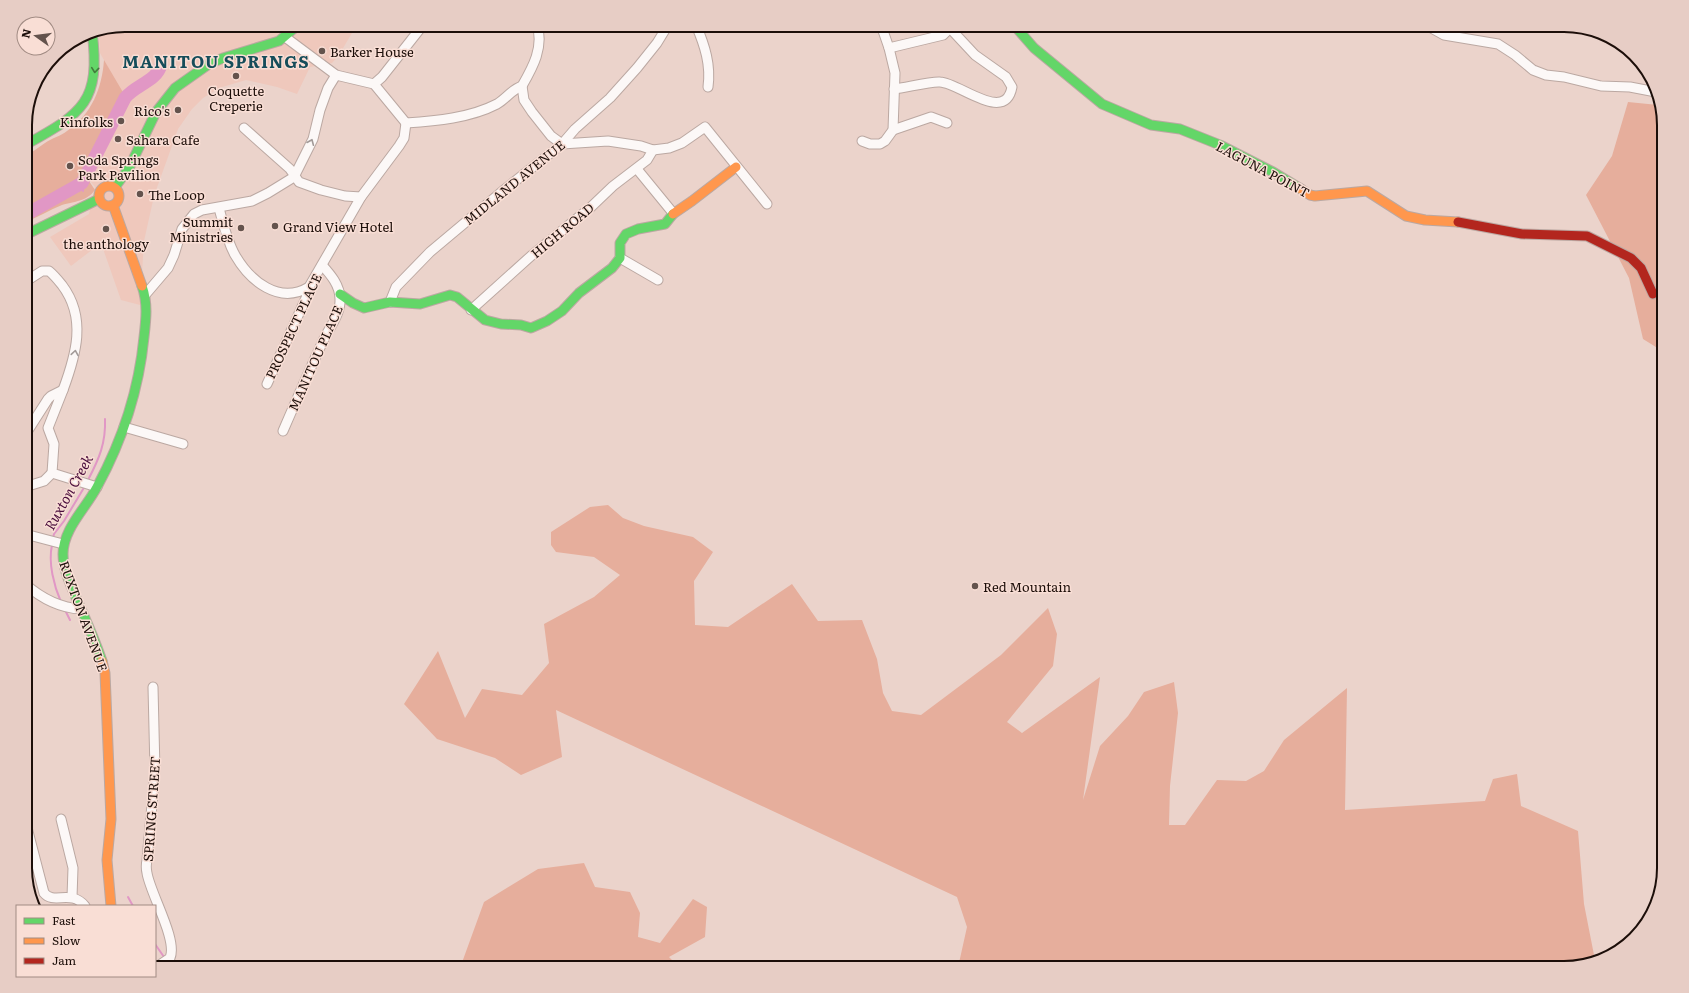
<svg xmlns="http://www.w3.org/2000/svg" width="1689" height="993" viewBox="0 0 1689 993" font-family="Literata,serif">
	<rect width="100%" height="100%" fill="#ebd3cb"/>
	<!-- built -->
	<path fill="#efc8bc" d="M125 25H363L352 33 339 55 332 63 310 67 297 94 277 87 246 80 219 88 203 98 192 109 178 129 154 196 144 241 140 305 121 300 101 243 71 266 50 237 89 214 95 187 87 177 126 94 121 91 100 53 99 37 101 30Z"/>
	<!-- green -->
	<g fill="#e6ae9c">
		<path d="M104 60 124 94 85 175 95 190C86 202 75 201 62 205 50 210 37 217 25 223V157C32 152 39 147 45 143 52 138 61 136 67 131 92 114 102 88 104 60Z"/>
		<path d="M1628 102 1658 105 1664 119V352L1643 339 1629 278 1586 195 1612 156Z"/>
		<path d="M608 505 623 518 644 526 693 537 713 552 694 581 695 625 728 627 792 584 818 621 862 620 877 659 883 693 892 711 921 715 1001 655 1048 608 1057 634 1053 666 1007 722 1022 733 1100 677 1083 800 1100 746 1128 716 1144 692 1174 682 1178 713 1170 786 1169 825H1185L1217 780 1246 781 1264 771 1284 740 1347 688 1345 810 1485 801 1493 779 1517 774 1521 806 1578 831 1584 904 1594 955 1590 961 1564 968H778L783 966 959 963 967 927 957 897 556 710 562 757 521 775 495 758 437 739 404 704 438 651 465 718 482 689 522 695 549 663 544 624 594 597 620 575 594 557 556 552 551 545V532L590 507Z"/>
		<path d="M584 863 595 887 630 892 640 913 638 937 660 943 693 899 707 907 705 937 669 957 680 968H460L484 902 538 869Z"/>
	</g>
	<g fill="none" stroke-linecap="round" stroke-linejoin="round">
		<!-- stream -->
		<g stroke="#e197c5" stroke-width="2">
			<path d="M82 183 83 191"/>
			<path d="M88 480C99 459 106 443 105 419"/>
			<path d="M53 538 54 534 64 521 85 486"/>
			<path d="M52 545C48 563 54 586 61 602"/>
			<path d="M65 610 70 620"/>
			<path d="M128 897 133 906"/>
			<path d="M155 944 164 957"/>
			<path d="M171 966 173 968"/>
		</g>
		<!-- river -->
		<path stroke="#e197c5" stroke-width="13" d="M25 215 82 183 125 98C135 85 157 81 161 65"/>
		<defs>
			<g id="street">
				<path d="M696 25C705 46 711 65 708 87"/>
				<path d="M1426 25 1444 35 1498 44 1515 55 1533 70 1546 75 1564 77 1601 86 1630 87 1656 92"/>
				<path d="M285 37 336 75 374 84 406 123"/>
				<path d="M889 48 943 35 950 28"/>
				<path d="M374 84 382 77 423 25"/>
				<path d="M522 86 524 100 532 112 551 136 562 144 608 141 641 146 653 150 669 148 682 143 705 127 767 204"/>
				<path d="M894 89C905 88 931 81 940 82 960 83 1005 124 1012 87L1006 77 975 55 947 25"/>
				<path d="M406 123C436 121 470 118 497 104 507 98 511 90 522 86 533 67 544 47 537 25"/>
				<path d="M244 128 290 169 299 182 321 190 345 196 361 197"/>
				<path d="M893 130 931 117 947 123"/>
				<path d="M862 141 870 144H880L885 141 893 130 895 73 889 48 881 25"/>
				<path d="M637 169 673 213"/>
				<path d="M219 208C223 223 227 241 235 255 250 281 279 305 309 287"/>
				<path d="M620 258 658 280"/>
				<path d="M25 282 42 271H49C54 275 58 280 62 285 87 318 76 355 63 390"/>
				<path d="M145 295 168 268 174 255 182 229 194 214 202 210 252 201 268 193 294 177 313 139 320 110 328 88 336 75"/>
				<path d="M390 302 396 287 430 252 504 190 562 144 575 129 610 98 637 68 657 43 668 25"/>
				<path d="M471 310 531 256 591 207 613 186 647 160 653 150"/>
				<path d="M267 384 306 298 309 287 361 197 399 146 404 138 406 123"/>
				<path d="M124 427 183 444"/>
				<path d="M283 431C296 401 309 371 323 341 329 328 341 314 340 299 340 285 330 274 322 265"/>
				<path d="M25 435 48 399 51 396 63 390 48 428 54 444 52 473 97 487"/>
				<path d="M25 487 44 481 52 473"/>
				<path d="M25 534 63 544"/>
				<path d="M25 584C41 598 60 608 81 609"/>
				<path d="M153 687 155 771 147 860C146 865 146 869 147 873 150 893 178 940 170 958L155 968"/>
				<path d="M61 819 73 868 72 897"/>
				<path d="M25 820 44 893C54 905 71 889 85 906"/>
			</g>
			<g id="fast">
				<path d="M1014 25 1034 48 1102 104 1151 125 1180 129 1220 145 1273 172 1301 189"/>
				<path d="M25 145C83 113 101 102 92 31"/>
				<path d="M115 187 129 168 156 112 175 88 209 64 223 58 279 41 298 25"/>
				<path d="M25 235 99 199"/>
				<path d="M340 294 353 303 364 308 390 302 420 304 450 295 457 297 485 320 501 324 521 325 531 328 547 321 562 311 579 293 612 268 620 258V243L626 234 638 229 665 224 673 214"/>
				<path d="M102 661C95 640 86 620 77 600 71 585 63 570 63 554 63 529 86 508 97 487 122 441 139 389 144 337 146 320 148 303 142 286"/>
			</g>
			<g id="slow">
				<circle cx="109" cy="196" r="10"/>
				<path d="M1301 189 1310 195 1315 196 1367 191 1406 216 1425 220 1458 222"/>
				<path d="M113 205 142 286"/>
				<path d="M673 214 692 201 736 167"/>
				<path d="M102 661 105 673 111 819 107 860 111 906"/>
			</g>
			<path id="jam" d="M1458 222 1522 234 1587 236 1631 258 1641 268 1653 294"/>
		</defs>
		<!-- street casing -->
		<use href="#street" stroke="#bba8a2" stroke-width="11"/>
		<!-- fast casing -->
		<use href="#fast" stroke="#bba8a2" stroke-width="11"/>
		<!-- slow casing -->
		<use href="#slow" stroke="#bba8a2" stroke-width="11"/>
		<!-- jam casing -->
		<use href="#jam" stroke="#bba8a2" stroke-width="11"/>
		<!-- street -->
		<use href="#street" stroke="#fcf8f7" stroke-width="9"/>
		<!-- fast -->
		<use href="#fast" stroke="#63d668" stroke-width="9"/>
		<!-- slow -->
		<use href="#slow" stroke="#ff974d" stroke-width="9"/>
		<!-- jam -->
		<use href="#jam" stroke="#b3261e" stroke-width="9"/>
	</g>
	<!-- one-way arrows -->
	<defs><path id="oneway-chevron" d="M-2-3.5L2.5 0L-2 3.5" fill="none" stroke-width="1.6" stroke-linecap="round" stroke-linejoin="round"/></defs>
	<use stroke="#437c3d" href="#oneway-chevron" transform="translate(95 70) rotate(96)"/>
	<g stroke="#a29a98">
		<use href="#oneway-chevron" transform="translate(311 142) rotate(-67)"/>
		<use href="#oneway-chevron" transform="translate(75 353) rotate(-81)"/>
	</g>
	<!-- markers -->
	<g fill="#64534d" stroke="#f9ded5" stroke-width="1.5">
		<circle cx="322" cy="51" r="4"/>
		<circle cx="236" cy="76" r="4"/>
		<circle cx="178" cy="110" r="4"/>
		<circle cx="121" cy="121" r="4"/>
		<circle cx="118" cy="139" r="4"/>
		<circle cx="70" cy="166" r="4"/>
		<circle cx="140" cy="194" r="4"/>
		<circle cx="275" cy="226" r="4"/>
		<circle cx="241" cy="228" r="4"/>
		<circle cx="106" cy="229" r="4"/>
		<circle cx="975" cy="586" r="4"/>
	</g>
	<g text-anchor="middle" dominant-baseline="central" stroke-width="3" stroke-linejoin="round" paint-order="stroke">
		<!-- poi labels -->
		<g font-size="13" fill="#1c0e09" stroke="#f9ded5" text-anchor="start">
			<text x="330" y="51">Barker House</text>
			<text x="236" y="90" text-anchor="middle">Coquette<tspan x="236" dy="15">Creperie</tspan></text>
			<text x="170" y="110" text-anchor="end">Rico's</text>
			<text x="113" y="121" text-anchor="end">Kinfolks</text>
			<text x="126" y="139">Sahara Cafe</text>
			<text x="78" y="159">Soda Springs<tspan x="78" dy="15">Park Pavilion</tspan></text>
			<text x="148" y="194">The Loop</text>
			<text x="233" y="221" text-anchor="end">Summit<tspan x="233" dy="15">Ministries</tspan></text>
			<text x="283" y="226">Grand View Hotel</text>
			<text x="106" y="243" text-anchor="middle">the anthology</text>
			<text x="983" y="586">Red Mountain</text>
		</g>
		<!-- street labels -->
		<g font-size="13" fill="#1c0e09" stroke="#f9ded5">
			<text transform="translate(1263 169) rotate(28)">LAGUNA POINT</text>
			<text transform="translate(514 182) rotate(-39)">MIDLAND AVENUE</text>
			<text transform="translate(562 230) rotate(-40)">HIGH ROAD</text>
			<text transform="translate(293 326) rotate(-65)">PROSPECT PLACE</text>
			<text transform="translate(315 358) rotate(-66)">MANITOU PLACE</text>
			<text transform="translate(84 616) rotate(70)">RUXTON AVENUE</text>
			<text transform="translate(151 809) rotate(-86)">SPRING STREET</text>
		</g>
		<!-- water labels -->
		<g font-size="14" font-style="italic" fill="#480c3b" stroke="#f9ded5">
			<text transform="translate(68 492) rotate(-61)">Ruxton Creek</text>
		</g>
		<!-- district labels -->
		<g font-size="17" font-weight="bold" letter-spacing="1" fill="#164d5a" stroke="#f9ded5">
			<text x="216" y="60">MANITOU SPRINGS</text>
		</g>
	</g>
	<!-- crop -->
	<path d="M0 0H1689V993H0ZM125 32H1564A93 93 0 0 1 1657 125V868A93 93 0 0 1 1564 961H125A93 93 0 0 1 32 868V125A93 93 0 0 1 125 32Z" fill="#e7cdc5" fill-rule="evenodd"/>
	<path fill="none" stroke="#1c0e09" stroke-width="2" d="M125 32H1564A93 93 0 0 1 1657 125V868A93 93 0 0 1 1564 961H125A93 93 0 0 1 32 868V125A93 93 0 0 1 125 32Z"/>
	<!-- legend -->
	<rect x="16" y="905" width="140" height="72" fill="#f9ded5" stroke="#a18b83"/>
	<rect x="24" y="918" width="20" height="6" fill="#63d668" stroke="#a18b83"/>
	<text x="52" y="925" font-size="12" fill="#1c0e09">Fast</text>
	<rect x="24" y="938" width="20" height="6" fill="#ff974d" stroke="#a18b83"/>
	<text x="52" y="945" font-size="12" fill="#1c0e09">Slow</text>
	<rect x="24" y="958" width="20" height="6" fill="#b3261e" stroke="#a18b83"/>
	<text x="52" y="965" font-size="12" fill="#1c0e09">Jam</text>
	<!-- north arrow -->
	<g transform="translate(36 36) rotate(284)"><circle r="19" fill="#f9ded5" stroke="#a18b83"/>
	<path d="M0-3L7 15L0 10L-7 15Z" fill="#64534d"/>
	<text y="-6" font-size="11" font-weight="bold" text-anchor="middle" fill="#1c0e09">N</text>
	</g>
</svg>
